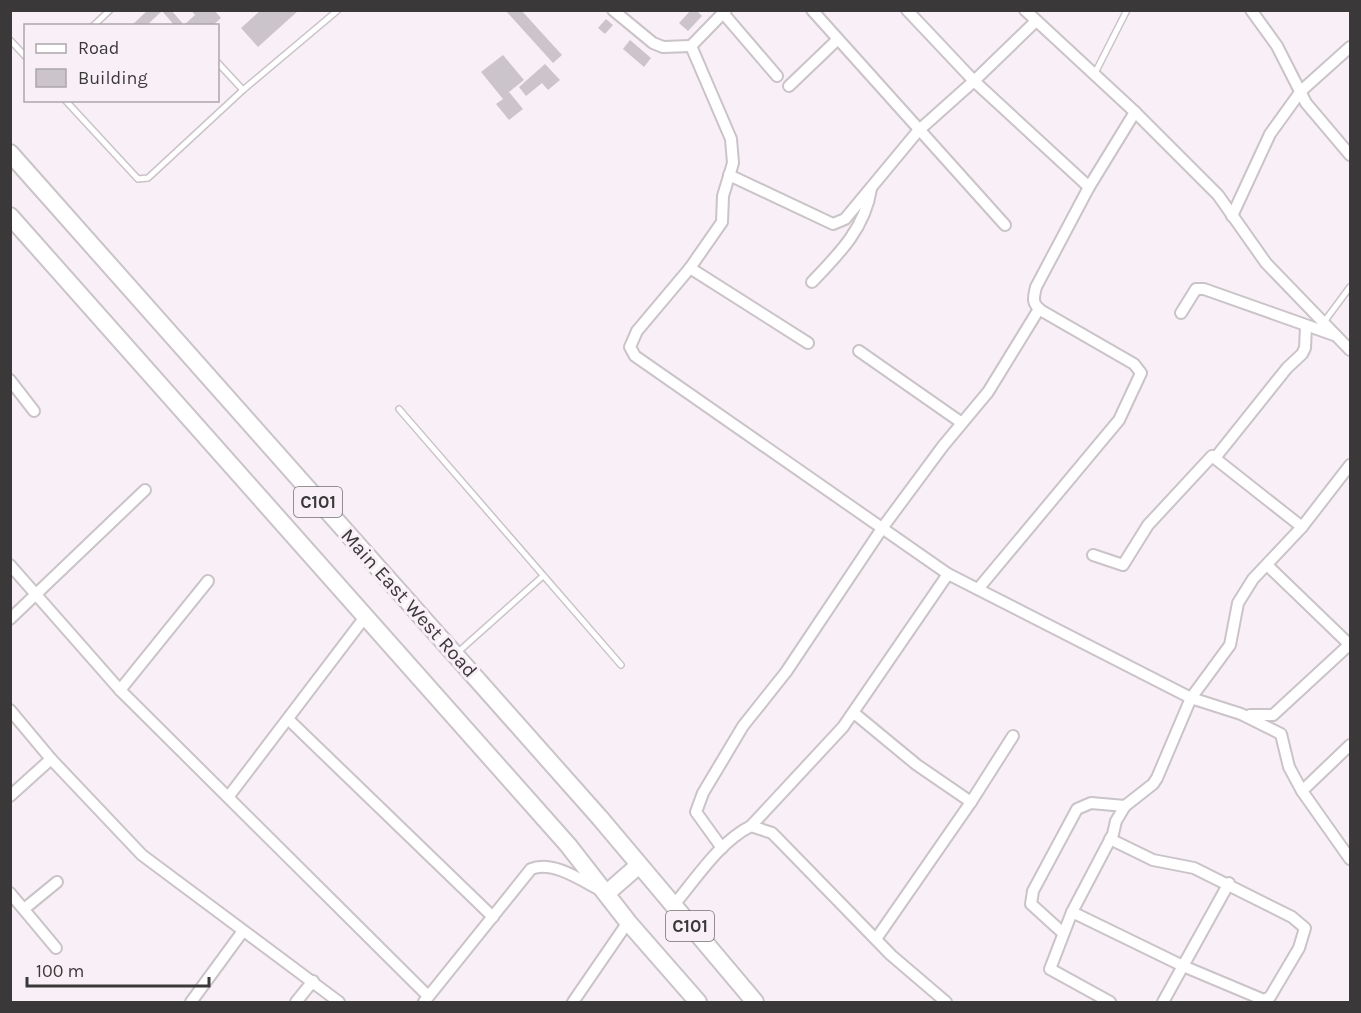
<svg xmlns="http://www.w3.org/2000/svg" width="1361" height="1013" viewBox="0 0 1361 1013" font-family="Karla,sans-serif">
	<rect width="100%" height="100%" fill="#f8f0f6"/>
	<!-- building -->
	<g fill="#cbc4ca">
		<path d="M148 10H171L184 25 195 15 191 10H214L221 18 212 26H175L162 11 146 26H131Z"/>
		<path d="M261 10H299L258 47 241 28Z"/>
		<path d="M505 10H521L562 55 553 63Z"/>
		<path d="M691 10H696L702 16 688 31 679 23Z"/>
		<path d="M606 19 613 25 605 34 598 28Z"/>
		<path d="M630 40 651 58 644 67 623 49Z"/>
		<path d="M503 55 524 80 509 92 523 109 509 120 496 104 503 99 481 72Z"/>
		<path d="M545 64 560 80 548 90 542 83 526 96 519 87Z"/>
	</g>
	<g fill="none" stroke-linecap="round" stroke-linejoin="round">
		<defs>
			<g id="service">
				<path d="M93 26 110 10"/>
				<path d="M10 40 26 57"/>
				<path d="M218 63 243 90"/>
				<path d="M1094 75 1127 10"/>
				<path d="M65 100 138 179 148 178 243 90 338 10"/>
				<path d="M1324 322 1350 287"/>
				<path d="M399 409 621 665"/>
				<path d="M457 653 543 576"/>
			</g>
			<g id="minor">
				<path d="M613 10 653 43 663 47 691 46"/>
				<path d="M726 10 691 46 731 139 733 163 723 196 722 222 690 268 637 331 630 347 635 356 948 574 1191 698 1241 714 1281 734 1289 767 1302 791 1350 859"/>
				<path d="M812 10 1005 225"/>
				<path d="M907 10 974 81 1089 187"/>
				<path d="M1025 10 1135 112 1218 195 1266 263 1350 350"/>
				<path d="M1251 10 1277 46 1306 103 1350 155"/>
				<path d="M723 13 777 76"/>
				<path d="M789 86 837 40"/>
				<path d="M729 175 833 224 845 219 918 131 974 81 1035 22"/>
				<path d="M1232 216 1270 134 1301 91 1350 47"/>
				<path d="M690 268 808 343"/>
				<path d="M812 282C839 254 865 228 871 189"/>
				<path d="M1181 313 1196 289H1204L1334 335"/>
				<path d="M859 351 962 423"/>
				<path d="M10 380 34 411"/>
				<path d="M1215 458 1287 368 1302 354 1305 348 1306 326"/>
				<path d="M1093 555 1123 565 1148 525 1212 456 1302 527"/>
				<path d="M10 565 120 690 428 996"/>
				<path d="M1267 565 1350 645"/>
				<path d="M978 589 1119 420 1141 373 1134 364 1042 311C1032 304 1033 299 1036 287L1089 187 1135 112"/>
				<path d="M10 619 145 490"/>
				<path d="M120 690 208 581"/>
				<path d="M10 710 51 759 142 855 339 1002"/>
				<path d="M854 713 917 765 971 802"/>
				<path d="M1250 715H1273L1350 644"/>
				<path d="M289 720 493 917"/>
				<path d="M1302 791 1350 745"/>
				<path d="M10 796 51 759"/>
				<path d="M229 796 365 617"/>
				<path d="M751 826 772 833 778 839 891 955 946 1002"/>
				<path d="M722 848 696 812 703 793 743 726 786 672 883 527 943 446 988 392 1039 309"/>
				<path d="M10 893 56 948"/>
				<path d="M673 906C696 879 719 842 751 826L843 727 948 574"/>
				<path d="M24 909 57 882"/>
				<path d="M1072 912 1183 966 1264 1000 1270 997 1299 948 1305 928 1292 917 1194 868 1153 860 1110 839"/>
				<path d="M1063 933 1031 904 1033 891 1077 809 1091 803 1125 806"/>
				<path d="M876 939 971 802 1013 736"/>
				<path d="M191 1002 243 931"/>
				<path d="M296 1002 313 981"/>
				<path d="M424 1002 531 869C552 860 581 880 600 890"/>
				<path d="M573 1002 628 922"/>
				<path d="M1110 1002 1050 969 1072 912 1113 834 1116 821 1125 806 1153 784 1157 778 1191 698 1230 645 1238 603 1253 579 1302 527 1350 465"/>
				<path d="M1163 1002 1229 883"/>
			</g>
			<g id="primary">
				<path d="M10 153 600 818 755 1002"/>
				<path d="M10 216 568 845 628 922 698 1002"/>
				<path d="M607 893 639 865"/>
			</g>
		</defs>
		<!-- service casing -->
		<use href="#service" stroke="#cac3c8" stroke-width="8"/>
		<!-- minor casing -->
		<use href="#minor" stroke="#cac3c8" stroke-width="14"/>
		<!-- primary casing -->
		<use href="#primary" stroke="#cac3c8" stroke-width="20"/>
		<!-- service -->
		<use href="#service" stroke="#fff" stroke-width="5"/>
		<!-- minor -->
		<use href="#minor" stroke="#fff" stroke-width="10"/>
		<!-- primary -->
		<use href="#primary" stroke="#fff" stroke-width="16"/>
	</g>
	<g text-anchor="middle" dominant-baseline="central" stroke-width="6" stroke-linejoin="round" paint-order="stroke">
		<!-- shield labels -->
		<g fill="#f8f0f6" stroke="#746f72" stroke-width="1.5">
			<rect x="294" y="487" width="48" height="30" rx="4.5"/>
			<rect x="666" y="911" width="48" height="30" rx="4.5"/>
		</g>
		<g font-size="18" font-weight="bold" fill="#3b383a">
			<text x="318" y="502">C101</text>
			<text x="690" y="926">C101</text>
		</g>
		<!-- street labels -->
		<g font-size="20" fill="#3b383a" stroke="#f8f0f6">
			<text transform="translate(409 603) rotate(48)">Main East West Road</text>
		</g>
	</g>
	<!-- border -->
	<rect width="1361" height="1013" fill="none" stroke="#3b383a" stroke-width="24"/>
	<!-- legend -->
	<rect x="24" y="24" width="195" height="78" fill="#f8f0f6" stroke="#aca6ab" stroke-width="1.5"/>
	<rect x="36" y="44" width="30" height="9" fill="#ffffff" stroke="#aca6ab" stroke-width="1.5"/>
	<text x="78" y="54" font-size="18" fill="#3b383a">Road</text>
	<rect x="36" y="69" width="30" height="18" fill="#cbc4ca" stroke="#aca6ab" stroke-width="1.5"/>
	<text x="78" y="84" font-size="18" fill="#3b383a">Building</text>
	<!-- scale -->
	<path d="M27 977v9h182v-9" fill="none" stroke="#3b383a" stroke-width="3"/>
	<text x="36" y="977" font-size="18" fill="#3b383a" stroke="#f8f0f6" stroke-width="4.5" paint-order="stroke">100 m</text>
</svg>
